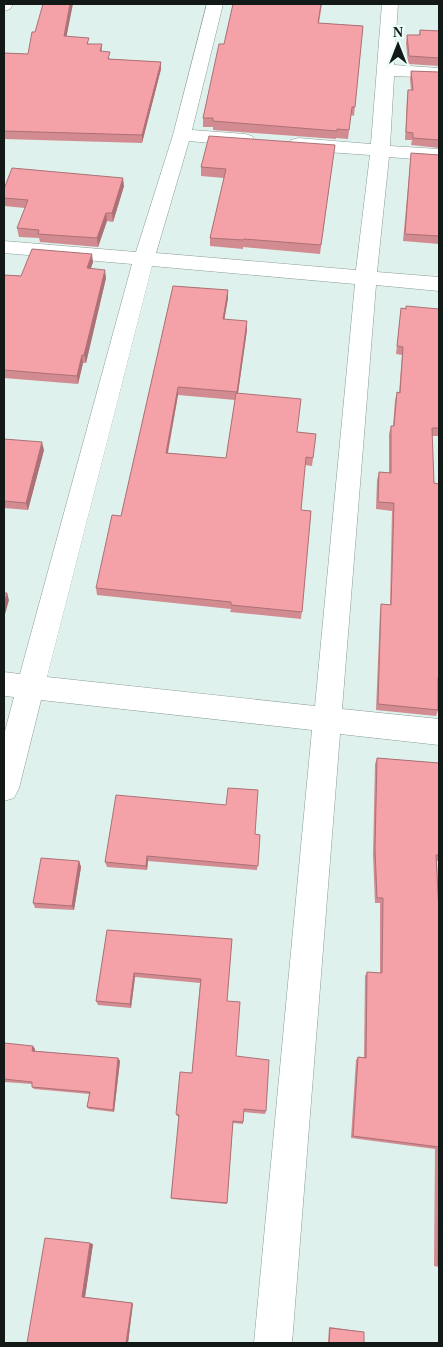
<svg xmlns="http://www.w3.org/2000/svg" width="443" height="1347" viewBox="0 0 443 1347" font-family="Georgia,serif">
	<rect width="100%" height="100%" fill="#dff1ec"/>
	<g fill="none" stroke-linecap="round" stroke-linejoin="round">
		<defs>
			<g id="street">
				<path d="M4 4H13L10 9 4 11Z"/>
				<path d="M207 4H223L192 130 245 134 252 136 254 140 252 144 245 146 189 141 156 253 356 270 370 155 298 150 291 148 289 144 291 140 298 138 371 144 382 4H398L394 65 439 68V78L394 76 390 146 439 149V161L389 157 377 272 439 277V291L376 285 342 709 439 719V745L340 734 292 1343H254L312 730 41 700 19 788 14 798 4 801V735L14 697 4 696V672L20 674 132 264 4 253V241L136 252 173 135ZM152 266 355 284 315 706 47 677Z"/>
			</g>
		</defs>
		<!-- street casing -->
		<use href="#street" stroke="#8b9b96" stroke-width="1"/>
		<!-- street -->
		<use href="#street" fill="#fff" fill-rule="evenodd"/>
	</g>
	<!-- wall -->
	<g fill="#d28b90" fill-rule="evenodd">
		<path d="M233 4H322L319 23 363 26 354 116 351 115 348 139 336 138V139L213 130V127H203V118L224 44Z"/>
		<path d="M420 30 439 31V67V66L408 64 406 43 407 35H419Z"/>
		<path d="M66 36 90 44H102V52L110 59 161 62V69L142 143 4 139V53L28 54Z"/>
		<path d="M411 71 439 72V148L411 145 412 140H405L407 97 408 90H411L410 79Z"/>
		<path d="M335 145 320 254 243 247V249L210 246V238L224 178 201 176V167Z"/>
		<path d="M411 153 439 155V244L403 241Z"/>
		<path d="M124 186 113 222 107 221 98 247 40 242 39 238 19 237 17 228 25 208 4 206V189Z"/>
		<path d="M93 262 91 268 106 278 86 363H83L78 384 4 378V275L21 276Z"/>
		<path d="M173 286 228 290V298L224 320 247 321V330L238 393 297 432 316 434 312 466 305 465 301 510 311 511 301 619 230 612 231 609 97 595 96 588 121 516ZM178 395 235 400 226 458 168 453Z"/>
		<path d="M401 308 439 309V436H432L434 483 439 484V684H438V710L436 716 376 710 380 612 381 604 390 605 392 511 376 509 377 480 379 472 389 473V434L391 426H393L395 400 397 392 399 393 402 355 396 354Z"/>
		<path d="M4 439 44 450 28 510 4 508Z"/>
		<path d="M377 758 439 763V861H437L439 912V1267L434 1266 435 1149 351 1138 356 1060 358 1057 364 1058 365 976 367 972 380 973V903H375L373 855 375 764Z"/>
		<path d="M255 834 260 835 257 870 148 861 147 870 107 867 105 862Z"/>
		<path d="M79 861 81 867 74 910 35 908 33 903Z"/>
		<path d="M107 930 232 939 227 1001 236 1056 266 1111 265 1114 244 1112 243 1124 233 1123 227 1204 172 1199 171 1198 179 1117 177 1116 176 1114 192 1073 200 983 135 977 131 1008 98 1005 96 1001Z"/>
		<path d="M4 1043 35 1049V1051L118 1058 120 1061 114 1112 89 1109 87 1107 89 1094 34 1089 32 1087V1084L4 1082Z"/>
		<path d="M93 1244 85 1297 133 1303 128 1343H27Z"/>
		<path d="M329 1327 364 1332V1343H328Z"/>
	</g>
	<!-- shaded-wall -->
	<g fill="#ab7176">
		<path d="M70 4H73L65 44 64 36Z"/>
		<path d="M161 62V69L142 143V135Z"/>
		<path d="M123 178 124 186 113 222 112 213Z"/>
		<path d="M106 213 107 221 98 247 97 238Z"/>
		<path d="M92 254 93 262 88 276 87 268Z"/>
		<path d="M105 270 106 278 86 363 84 355Z"/>
		<path d="M228 290V298L223 328V319Z"/>
		<path d="M247 321V330L237 400V392Z"/>
		<path d="M82 355 83 363 78 384 77 376Z"/>
		<path d="M178 387V395L166 461V453Z"/>
		<path d="M42 442 44 450 28 510 26 503Z"/>
		<path d="M7 593 9 600 4 618V604Z"/>
		<path d="M147 856 148 861 147 870 146 866Z"/>
		<path d="M79 861 81 867 74 910 72 906Z"/>
		<path d="M134 973 135 977 131 1008 130 1004Z"/>
		<path d="M33 1046 35 1049V1054L32 1051Z"/>
		<path d="M118 1058 120 1061 114 1112 113 1110Z"/>
		<path d="M90 1243 93 1244 85 1297H82Z"/>
		<path d="M132 1303H133L128 1343H126Z"/>
	</g>
	<!-- building -->
	<g fill="#f4a2a8" stroke="#ab7176">
		<path d="M43 4H70L64 36 89 38 87 44H102L100 51 110 52 108 59 161 62 142 135 4 131V53L28 54 32 32H35Z"/>
		<path d="M233 4H321L318 23 363 26 355 107H352L349 130 337 129V131L213 121V118H203L219 44H224Z"/>
		<path d="M420 30 439 31V58L409 56 407 35H420Z"/>
		<path d="M411 71 439 72V140L413 138V133L406 132 408 90H413Z"/>
		<path d="M209 136 335 145 321 245 244 239 243 240 210 238 226 169 201 167Z"/>
		<path d="M411 153 439 155V236L405 234Z"/>
		<path d="M12 168 123 178 112 213H106L97 238 38 234 39 230 17 228 28 200 4 198V189Z"/>
		<path d="M32 249 92 254 87 268 105 270 84 355H82L77 376 4 370V275L21 276Z"/>
		<path d="M173 286 228 290 223 319 247 321 237 392 178 387 166 453 226 458 236 393 301 399 297 432 316 434 313 458 306 457 301 510 311 511 302 612 231 605V602L96 588 112 515 121 516Z"/>
		<path d="M406 306 439 309V428H432L434 483 439 484V677H438V710L378 704 381 604 391 605 394 503 378 502 379 472 391 473V426H394L397 392 400 393 403 347 397 346 401 308 406 309Z"/>
		<path d="M4 439 42 442 26 503 4 501Z"/>
		<path d="M4 593H7L4 604Z"/>
		<path d="M377 758 439 763V855H436L439 912V1266H438L439 1147 353 1136 358 1057 366 1058 367 972 382 973 383 898H377L375 849Z"/>
		<path d="M228 788 258 790 255 834 260 835 258 866 147 856 146 866 105 862 116 795 226 805Z"/>
		<path d="M41 858 79 861 72 906 33 903Z"/>
		<path d="M107 930 232 939 227 1001 240 1002 236 1056 269 1060 266 1111 244 1109 243 1122 233 1121 227 1203 171 1198 179 1115 176 1114 180 1072 192 1073 201 979 134 973 130 1004 96 1001Z"/>
		<path d="M4 1043 33 1046 32 1051 118 1058 113 1110 87 1107 90 1092 32 1087V1082L4 1079Z"/>
		<path d="M45 1238 90 1243 82 1297 132 1303 126 1343H27Z"/>
		<path d="M330 1328 364 1332V1343H329Z"/>
	</g>
	<!-- border -->
	<rect width="443" height="1347" fill="none" stroke="#131917" stroke-width="10"/>
	<!-- north arrow -->
	<g transform="translate(398 45)" stroke="#ecfef9" stroke-width="4" paint-order="stroke">
	<path d="M0-4L9 19L0 12L-9 19Z" fill="#131917"/>
	<text y="-8" font-size="14" font-weight="bold" text-anchor="middle" fill="#131917">N</text>
	</g>
</svg>
